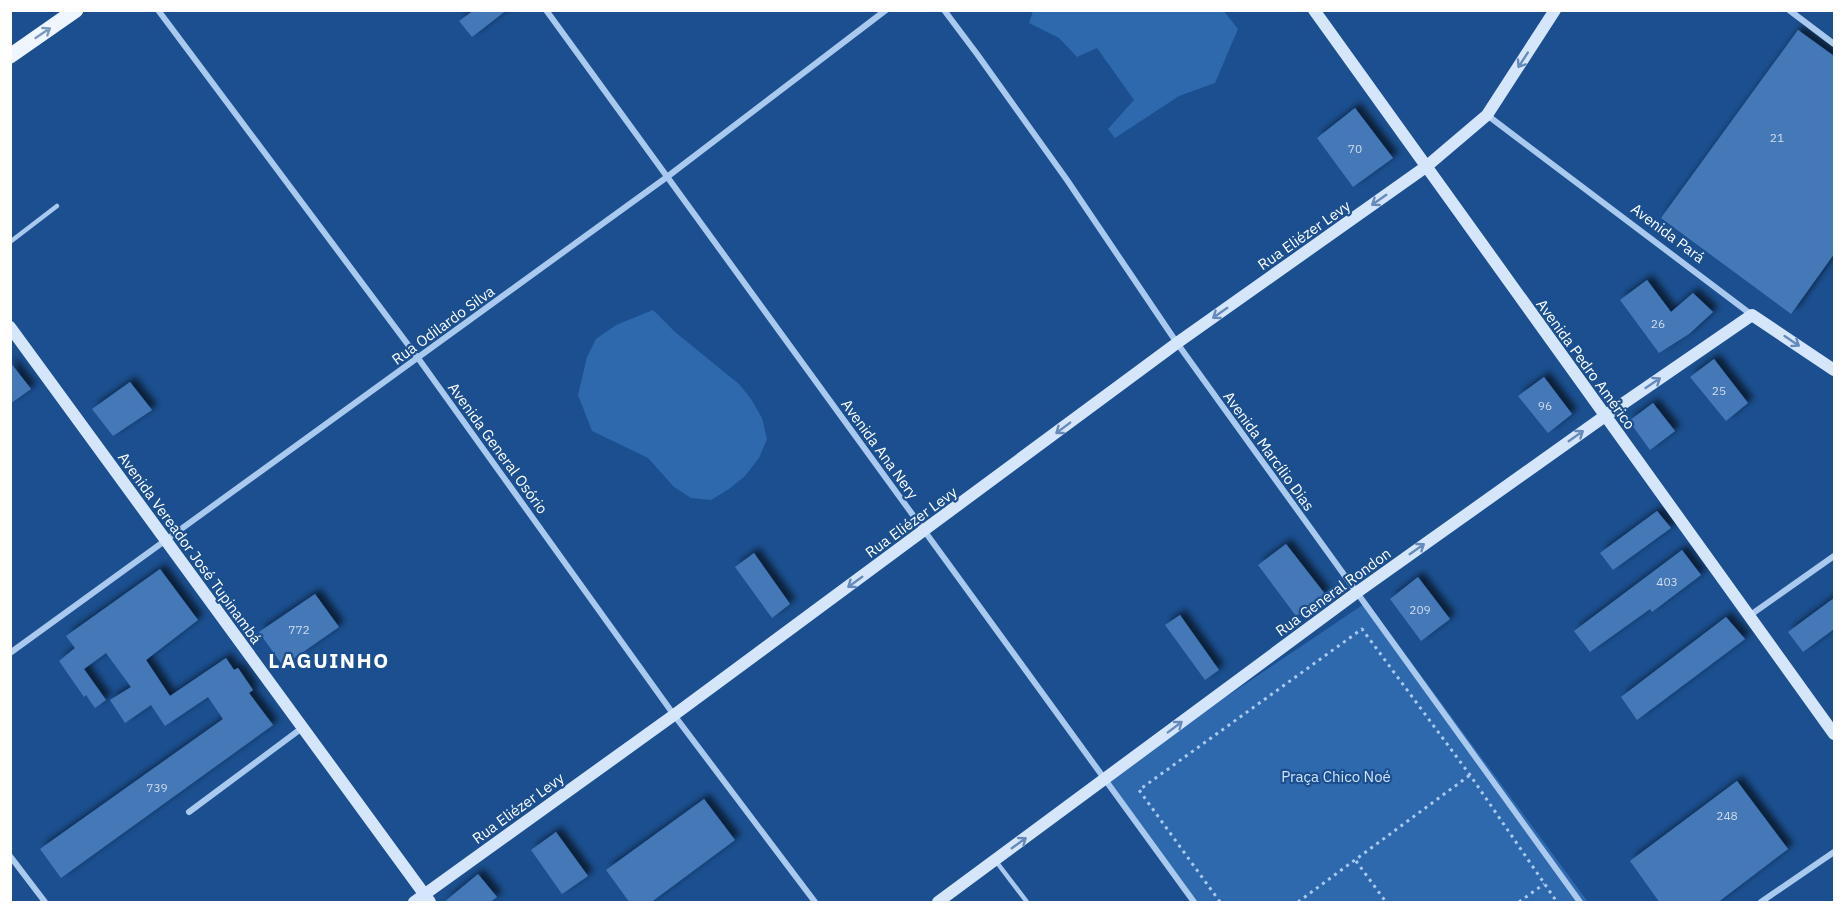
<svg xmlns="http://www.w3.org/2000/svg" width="1845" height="913" viewBox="0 0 1845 913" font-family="'IBM Plex Sans',sans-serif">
	<defs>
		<filter id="shadow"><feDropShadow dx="5.5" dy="-5.5" stdDeviation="3" flood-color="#0009"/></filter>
	</defs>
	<rect width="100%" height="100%" fill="#1b4f8f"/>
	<!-- green -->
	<g fill="#2e69ad">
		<path d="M1223 10 1238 29 1215 83 1179 96 1115 138 1108 129 1134 100 1097 48 1077 57 1059 38 1029 23 1033 11Z"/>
		<path d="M653 310 675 332 739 384 751 399 762 418 767 439 759 458 745 476 729 489 711 500 691 498 674 487 648 458 592 431 578 395 587 357 596 339 616 325Z"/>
		<path d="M1367 602 1588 902H1194L1104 779Z"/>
	</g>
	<!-- building -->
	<g fill="#4478b7" filter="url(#shadow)">
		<path d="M474 10H507L472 37 459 21Z"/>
		<path d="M1798 30 1834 56V254L1791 314 1661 218Z"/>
		<path d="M1355 108 1393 158 1353 187 1317 138Z"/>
		<path d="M1647 280 1671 312 1693 293 1713 312 1689 334 1659 353 1620 300Z"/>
		<path d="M1714 359 1748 403 1726 421 1690 377Z"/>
		<path d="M10 362 31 389 10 404Z"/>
		<path d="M1544 377 1572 414 1548 433 1518 396Z"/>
		<path d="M130 382 152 410 113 436 92 409Z"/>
		<path d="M1653 403 1675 431 1650 450 1629 421Z"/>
		<path d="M1657 511 1671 528 1613 570 1600 553Z"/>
		<path d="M1286 544 1325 594 1296 616 1258 565Z"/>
		<path d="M1682 550 1701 575 1652 612 1650 609 1590 652 1574 631Z"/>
		<path d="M754 553 790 604 772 618 735 567Z"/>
		<path d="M160 569 198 620 146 660 170 696 226 658 234 670 238 668 253 690 249 693 273 725 61 878 40 849 223 719 208 697 165 726 151 705 125 723 110 700 131 687 106 653 84 669 106 700 95 708 86 695 84 697 59 661 75 648 66 636Z"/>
		<path d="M1418 577 1450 619 1421 641 1390 599Z"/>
		<path d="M315 594 339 627 283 666 259 632Z"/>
		<path d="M1834 598V629L1803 652 1788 632Z"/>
		<path d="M1180 615 1219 670 1205 680 1165 625Z"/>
		<path d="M1726 617 1745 639 1637 720 1621 697Z"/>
		<path d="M1737 781 1788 849 1717 903H1660L1630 861Z"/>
		<path d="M704 799 735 840 650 903H630L606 870Z"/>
		<path d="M556 832 588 876 562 894 531 850Z"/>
		<path d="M478 874 497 897 489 903H443Z"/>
	</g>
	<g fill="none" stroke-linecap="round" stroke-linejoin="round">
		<!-- path -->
		<g stroke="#a9c9ee" stroke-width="3" stroke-dasharray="3 4.5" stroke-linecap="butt">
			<path d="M1356 861 1386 902"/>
			<path d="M1220 902 1139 790 1362 629 1470 775 1557 902"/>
			<path d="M1298 902 1470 775"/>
			<path d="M1519 902 1544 884"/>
		</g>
		<!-- lane -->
		<g stroke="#a9c9ee" stroke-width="4.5">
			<path d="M10 242 57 206"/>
			<path d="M995 860 1027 902"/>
		</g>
		<!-- street -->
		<g stroke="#a9c9ee" stroke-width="6">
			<path d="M158 10 418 358 674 715 815 902"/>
			<path d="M546 10 1194 902"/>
			<path d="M944 10 977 54 1067 180 1177 343 1580 902"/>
			<path d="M1789 10 1834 44"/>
			<path d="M1487 115 1752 315"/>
			<path d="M1749 616 1834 556"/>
			<path d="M10 653 667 177 886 10"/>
			<path d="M189 812 302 728"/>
			<path d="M10 856 45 902"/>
			<path d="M1761 902 1834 852"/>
		</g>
		<!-- secondary -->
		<g stroke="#d6e6fa" stroke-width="12">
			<path d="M1314 10 1834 734"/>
			<path d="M10 327 430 902"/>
			<path d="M414 902 674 715 1177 343 1427 166 1487 115 1555 10"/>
			<path d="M938 902 1356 593 1605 416 1752 315 1834 370"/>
		</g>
		<!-- primary -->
		<path stroke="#f0f6ff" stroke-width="15" d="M10 56 76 10"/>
	</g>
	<!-- one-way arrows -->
	<defs><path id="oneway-shaft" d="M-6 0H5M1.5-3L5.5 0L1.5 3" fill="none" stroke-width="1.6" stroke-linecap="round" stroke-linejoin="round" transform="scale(1.5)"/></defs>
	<use stroke="#7b9ac1" href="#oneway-shaft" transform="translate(43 33) rotate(-34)"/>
	<g stroke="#668bba">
		<use href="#oneway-shaft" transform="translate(1523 60) rotate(123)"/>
		<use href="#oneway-shaft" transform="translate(1379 200) rotate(145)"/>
		<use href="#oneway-shaft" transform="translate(1220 313) rotate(145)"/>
		<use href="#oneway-shaft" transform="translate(1792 341) rotate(34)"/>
		<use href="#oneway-shaft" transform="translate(1653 383) rotate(-34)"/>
		<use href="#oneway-shaft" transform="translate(1063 428) rotate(143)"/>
		<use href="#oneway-shaft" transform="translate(1576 436) rotate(-35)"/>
		<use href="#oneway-shaft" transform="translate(1417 549) rotate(-35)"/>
		<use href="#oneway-shaft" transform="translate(855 582) rotate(144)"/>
		<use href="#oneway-shaft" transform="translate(1175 727) rotate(-37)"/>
		<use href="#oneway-shaft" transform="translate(1019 843) rotate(-36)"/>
	</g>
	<g text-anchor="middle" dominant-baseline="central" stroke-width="4.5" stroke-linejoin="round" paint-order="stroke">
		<!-- number labels -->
		<g font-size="12" fill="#d0dded">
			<text x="1777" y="137">21</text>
			<text x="1355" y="148">70</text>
			<text x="1658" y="323">26</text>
			<text x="1719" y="390">25</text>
			<text x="1545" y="405">96</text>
			<text x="1667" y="581">403</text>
			<text x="1420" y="609">209</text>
			<text x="299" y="629">772</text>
			<text x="157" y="787">739</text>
			<text x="1727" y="815">248</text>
		</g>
		<!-- street labels -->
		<g font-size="15" fill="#fff" stroke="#1b4f8f">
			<text transform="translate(1668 233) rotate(37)">Avenida Pará</text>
			<text transform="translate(1304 235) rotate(-35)">Rua Eliézer Levy</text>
			<text transform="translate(443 325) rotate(-36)">Rua Odilardo Silva</text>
			<text transform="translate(1586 364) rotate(54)">Avenida Pedro Américo</text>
			<text transform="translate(498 448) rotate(54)">Avenida General Osório</text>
			<text transform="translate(880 449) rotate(54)">Avenida Ana Nery</text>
			<text transform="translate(1269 451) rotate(54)">Avenida Marcílio Dias</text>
			<text transform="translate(911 522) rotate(-36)">Rua Eliézer Levy</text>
			<text transform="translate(190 548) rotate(54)">Avenida Vereador José Tupinambá</text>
			<text transform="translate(1333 592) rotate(-36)">Rua General Rondon</text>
			<text transform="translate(518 808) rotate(-36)">Rua Eliézer Levy</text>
		</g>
		<!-- park labels -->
		<g font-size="15" fill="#cfe3fa" stroke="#1b4f8f">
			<text x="1336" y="776">Praça Chico Noé</text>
		</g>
		<!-- district labels -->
		<g font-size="21" font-weight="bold" letter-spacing="1.5" fill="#fff" stroke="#1b4f8f">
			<text x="329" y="660">LAGUINHO</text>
		</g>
	</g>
	<!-- border -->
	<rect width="1845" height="913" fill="none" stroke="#ffffff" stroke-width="24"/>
</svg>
